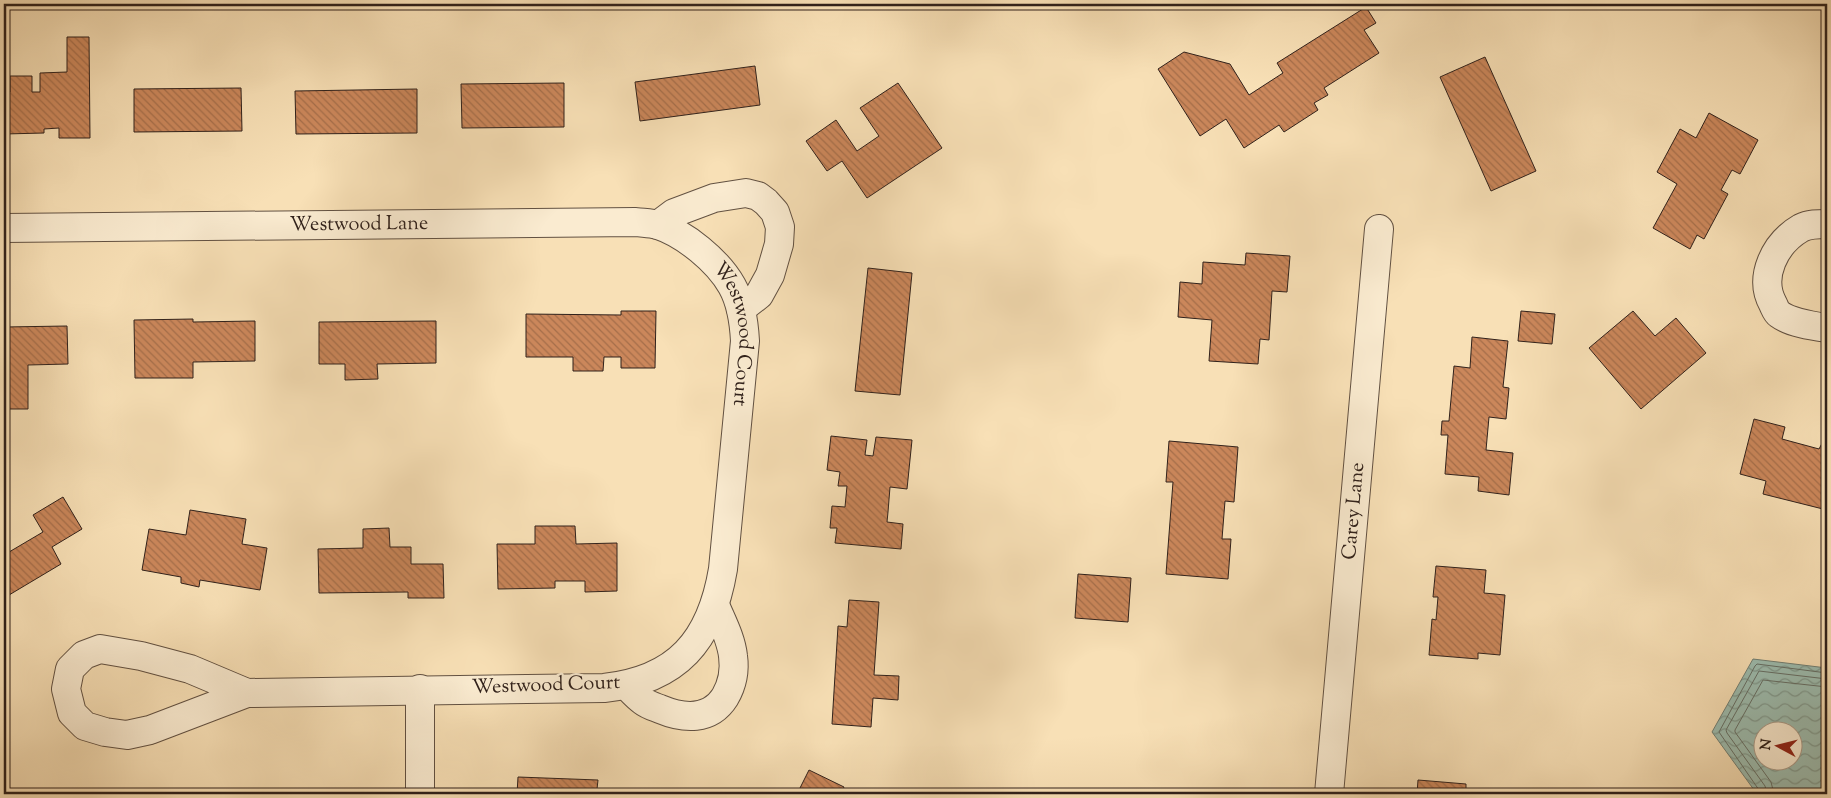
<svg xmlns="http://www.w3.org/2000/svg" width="1831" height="798" viewBox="0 0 1831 798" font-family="'Sorts Mill Goudy',serif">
	<defs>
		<pattern id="water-waves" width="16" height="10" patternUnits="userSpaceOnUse" patternTransform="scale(1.25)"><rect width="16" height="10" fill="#9dbdb0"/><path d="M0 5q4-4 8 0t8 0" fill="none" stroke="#80998e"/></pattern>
		<pattern id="building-back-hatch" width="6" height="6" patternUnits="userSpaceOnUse" patternTransform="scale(1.25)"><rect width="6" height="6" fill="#cb875b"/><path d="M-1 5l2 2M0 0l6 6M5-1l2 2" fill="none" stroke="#a56e4a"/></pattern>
	</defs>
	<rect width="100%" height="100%" fill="#f8e0b6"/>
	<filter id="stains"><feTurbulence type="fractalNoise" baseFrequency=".004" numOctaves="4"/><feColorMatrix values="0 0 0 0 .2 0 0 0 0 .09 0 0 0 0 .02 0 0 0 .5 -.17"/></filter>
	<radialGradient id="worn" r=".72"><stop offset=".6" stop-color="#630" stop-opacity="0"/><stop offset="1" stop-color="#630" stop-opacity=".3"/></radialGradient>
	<!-- water -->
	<path fill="url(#water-waves)" stroke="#717f74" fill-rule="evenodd" d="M1753 659 1827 668V794H1757L1712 732ZM1764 730H1794V760H1764Z"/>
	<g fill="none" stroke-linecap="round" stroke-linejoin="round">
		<!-- shore -->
		<g stroke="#666f66" stroke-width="1">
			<path d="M1760 794 1759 790 1719 732 1755 666 1757 664 1827 673"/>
			<path d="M1767 794 1765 786 1727 733 1726 730 1759 671 1827 679"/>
			<path d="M1774 794 1771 782 1735 732V730L1763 680 1827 687"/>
		</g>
	</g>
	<!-- building -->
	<g fill="url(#building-back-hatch)" stroke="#30211b">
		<path d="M1366 7 1376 23 1364 30 1379 53 1324 88 1328 95 1314 103 1318 110 1284 132 1279 125 1244 148 1226 119 1200 136 1158 69 1184 52 1230 64 1249 95 1283 73 1277 63Z"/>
		<path d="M67 37H89L90 138H59V128L44 129V133L4 134V92H10V76H32V92H40V73L67 72Z"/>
		<path d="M1485 57 1536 171 1491 191 1440 77Z"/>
		<path d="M755 66 760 105 640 121 635 82Z"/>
		<path d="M564 83V127L462 128 461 84Z"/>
		<path d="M898 83 942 148 867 198 842 161 827 171 806 141 836 120 857 151 879 136 860 108Z"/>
		<path d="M241 88 242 131 134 132V89Z"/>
		<path d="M417 89V133L296 134 295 91Z"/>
		<path d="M1709 113 1758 140 1740 174 1732 170 1721 190 1728 194 1704 239 1697 235 1690 249 1653 228 1677 184 1657 172 1680 129 1696 138Z"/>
		<path d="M1246 253 1290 256 1287 292 1272 291 1269 340 1260 339 1258 364 1209 361 1212 320 1178 317 1180 282 1202 284 1203 262 1245 265Z"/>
		<path d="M868 268 912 273 900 395 855 391Z"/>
		<path d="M621 311H656L655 368H621V357H604L603 371H573V357H526V314L621 315Z"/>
		<path d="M1521 311 1555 314 1552 344 1518 341Z"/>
		<path d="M1633 311 1655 336 1676 318 1706 353 1641 409 1589 348Z"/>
		<path d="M193 319V322L255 321V361L193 362V378H135L134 320Z"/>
		<path d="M436 321V363L377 364 378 379 345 380V364H319V322Z"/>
		<path d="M67 326 68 364 28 365V409H4V327Z"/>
		<path d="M1472 337 1508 341 1503 387 1509 388 1506 419 1489 417 1486 450 1513 453 1509 495 1478 491 1479 477 1445 474 1448 435H1441L1442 421H1449L1454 366 1470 368Z"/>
		<path d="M1754 419 1785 427 1782 439 1819 449 1827 434V510L1763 494 1766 481 1740 474Z"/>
		<path d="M831 436 867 440 865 455 873 456 876 437 912 440 907 489 890 487 888 512 887 522 903 524 901 549 835 543 837 528H830L832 506 845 507 847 486H838L840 472 827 470Z"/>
		<path d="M1169 441 1238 447 1234 502 1225 501 1222 539H1231L1228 579 1166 574 1173 482H1166Z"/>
		<path d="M63 497 82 529 52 547 61 564 4 598V555L43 532 33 515Z"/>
		<path d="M190 510 246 519 242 544 267 548 260 590 200 580 199 587 181 583V577L142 570 149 529 186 535Z"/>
		<path d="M535 526H575L576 544 617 543V591L585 592V581H555V588L498 589 497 544H535Z"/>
		<path d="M389 528 390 547H411V564H443L444 598H408V592L319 593 318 549 363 548V529Z"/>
		<path d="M1436 566 1486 570 1484 593 1505 595 1500 655 1478 653V659L1429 655 1432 619 1436 620 1438 597H1433Z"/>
		<path d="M1078 574 1131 578 1128 622 1075 618Z"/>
		<path d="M849 600 879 602 874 675 899 676 898 700 873 698 871 727 832 724 838 626 847 627Z"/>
		<path d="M809 770 844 787 841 794H797Z"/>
		<path d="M518 777 598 780 597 789 640 791V794H517Z"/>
		<path d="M1418 780 1466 784V794H1417Z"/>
		<path d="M304 791V794H276Z"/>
	</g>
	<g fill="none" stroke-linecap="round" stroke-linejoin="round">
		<defs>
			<g id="minor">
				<path d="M1827 224C1818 224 1809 224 1801 228 1775 243 1758 277 1773 304 1775 308 1776 312 1779 314 1791 323 1813 326 1827 328"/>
				<path d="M658 225 674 213 714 198 746 193 758 196 766 202 775 212 780 227 779 244 770 275 759 295 741 309"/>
				<path id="s1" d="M4 228 636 222C643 223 651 223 658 225 685 234 718 261 732 286 741 302 744 322 745 341L723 569C711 641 677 680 604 688L247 693 190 669 141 656 100 649 84 655 70 669 66 689 72 713 85 726 105 732 127 735 150 730 247 693"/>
				<path d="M626 685C631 690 637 697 643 701 648 705 655 707 660 709 684 719 710 721 725 697 732 685 735 670 733 656 731 638 722 622 715 605"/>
				<path d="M420 689V794"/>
				<path id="s2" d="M1329 794 1379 229"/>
			</g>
		</defs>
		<!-- minor casing -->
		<use href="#minor" stroke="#625142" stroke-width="30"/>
		<!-- minor -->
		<use href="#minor" stroke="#faebd0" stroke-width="28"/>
	</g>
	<g text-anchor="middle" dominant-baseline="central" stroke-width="4.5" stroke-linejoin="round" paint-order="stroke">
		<!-- street labels -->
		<g font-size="20" fill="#30211b" stroke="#faebd0">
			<text stroke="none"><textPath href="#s1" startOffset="355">Westwood Lane</textPath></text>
			<text stroke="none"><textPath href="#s1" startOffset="800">Westwood Court</textPath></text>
			<text stroke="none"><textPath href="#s2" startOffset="284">Carey Lane</textPath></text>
			<text transform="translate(546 686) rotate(-2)">Westwood Court</text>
		</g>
	</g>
	<!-- margin -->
	<rect width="1831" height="798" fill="none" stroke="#f8e0b6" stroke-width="20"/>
	<rect x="5" y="5" width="1821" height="788" fill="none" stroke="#30211b" stroke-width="2.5"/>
	<rect x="10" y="10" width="1811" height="778" fill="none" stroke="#30211b"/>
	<!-- north arrow -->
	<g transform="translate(1778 746) rotate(277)"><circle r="24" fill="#faebd0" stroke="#a99a88"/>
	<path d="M0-4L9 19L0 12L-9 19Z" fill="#8f2418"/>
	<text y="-8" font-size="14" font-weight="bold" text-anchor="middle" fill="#30211b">N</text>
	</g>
	<rect width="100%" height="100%" filter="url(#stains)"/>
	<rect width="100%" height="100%" fill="url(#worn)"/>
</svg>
